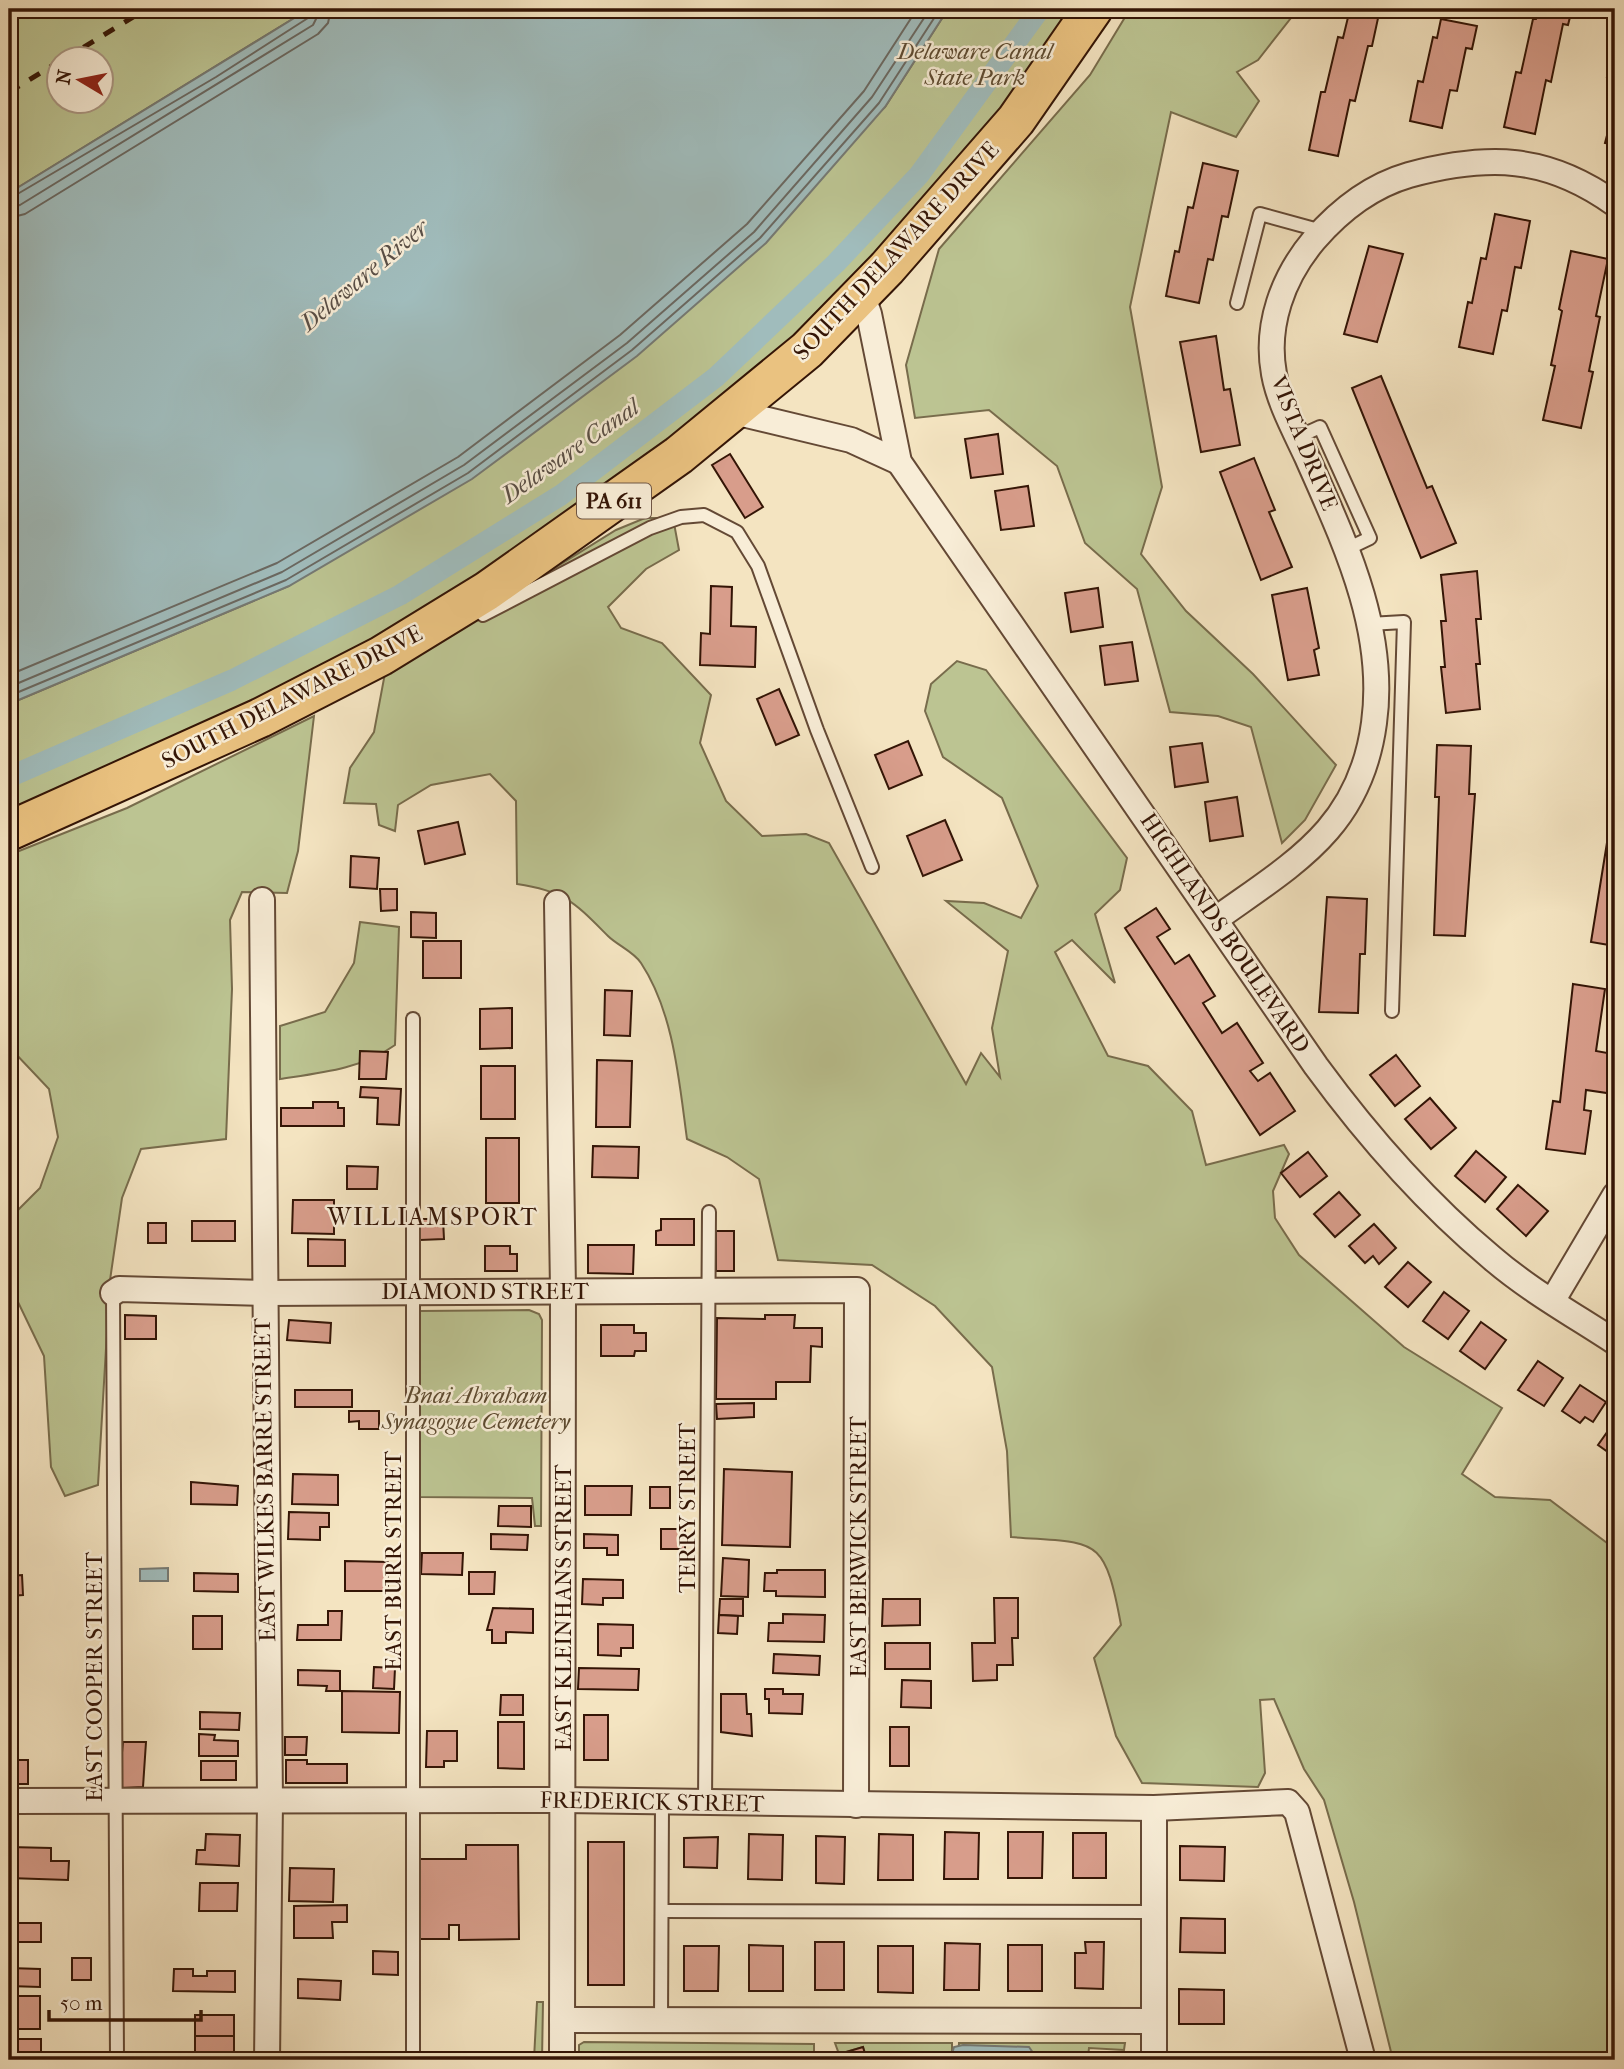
<svg xmlns="http://www.w3.org/2000/svg" width="1624" height="2069" viewBox="0 0 1624 2069" font-family="'IM FELL French Canon',serif">
	<rect width="100%" height="100%" fill="#f4e4c1"/>
	<filter id="stains"><feTurbulence type="fractalNoise" baseFrequency=".00286" numOctaves="4"/><feColorMatrix values="0 0 0 0 .2 0 0 0 0 .09 0 0 0 0 .02 0 0 0 .5 -.17"/></filter>
	<radialGradient id="worn" r=".72"><stop offset=".6" stop-color="#630" stop-opacity="0"/><stop offset="1" stop-color="#630" stop-opacity=".3"/></radialGradient>
	<!-- green -->
	<g fill="#bcc492" stroke="#786c4c" stroke-width="2" fill-rule="evenodd">
		<path d="M9 9H309L9 193ZM60 60H102V102H60Z"/>
		<path d="M948 9H1076L1017 97 820 321 630 475 361 652 9 814V704L289 586 885 107Z"/>
		<path d="M1130 9H1298L1258 60 1237 72 1259 101 1236 137 1171 112 1130 307 1162 487 1141 554 1186 611 1253 674 1336 765 1305 820 1282 843 1251 727 1218 716 1170 712 1137 589 1085 543 1057 466 989 410 915 418 906 365 939 249 1090 75Z"/>
		<path d="M645 518H673L679 550 646 569 608 607 621 628 662 643 711 695 700 743 726 801 762 836 806 834 829 843 966 1084 981 1053 1000 1077 992 1028 1008 951 946 901 984 903 1021 918 1038 886 1002 798 943 757 925 711 931 684 957 661 986 670 1127 858 1120 890 1095 914 1115 983 1072 940 1055 952 1108 1056 1148 1066 1192 1111 1206 1165 1284 1145 1289 1154 1273 1191 1275 1218 1299 1255 1404 1347 1502 1408 1462 1474 1495 1497 1550 1500 1615 1549V2060H1393L1354 1902 1324 1800 1304 1769 1274 1699 1260 1700 1265 1773 1258 1787 1142 1783 1116 1736 1094 1658 1121 1625C1104 1533 1097 1544 1011 1537L1007 1451 992 1367 935 1306 872 1265 778 1260 759 1179 727 1157 687 1139C679 1081 674 1013 641 963 634 952 617 945 608 936 575 903 565 891 517 884L516 801 490 774 431 785 398 805 395 831 379 825 376 804 344 803 350 768 374 732 385 673 616 530Z"/>
		<path d="M314 716 298 851 287 893 242 892 230 920 232 989 226 1139 141 1149 122 1198 110 1280 98 1485 65 1496 51 1467 44 1356 17 1300V1211L40 1188 58 1137 49 1089 13 1051 9 1053V855L127 808Z"/>
		<path d="M360 922 399 927 395 1045C362 1069 320 1073 280 1079V1026L325 1012 354 963Z"/>
		<path d="M529 1310 539 1314 542 1320 541 1526H535L532 1498 419 1497 417 1314 420 1311Z"/>
		<path d="M537 2002H543L542 2060H490L534 2059Z"/>
		<path d="M584 2042 814 2044V2060H579V2045Z"/>
		<path d="M835 2043H952V2060H867L863 2047 839 2054Z"/>
		<path d="M959 2043H1125L1124 2050 1089 2048 1088 2056 1072 2057 1071 2060H958Z"/>
	</g>
	<!-- water -->
	<g fill="#a0bcbc" stroke="#757973" stroke-width="2">
		<path d="M309 9H948L885 107 766 243 637 356 472 479 289 586 9 704V193Z"/>
		<path d="M168 1568V1581H140V1569Z"/>
		<path d="M963 2045 1029 2047 1038 2060H950L954 2047Z"/>
	</g>
	<g fill="none" stroke-linecap="round" stroke-linejoin="round">
		<!-- shore -->
		<g stroke="#6a6861" stroke-width="2">
			<path d="M9 199 216 77 308 18 312 9"/>
			<path d="M9 208 20 205 313 25 321 9"/>
			<path d="M9 218 25 214 318 34 328 23 331 9"/>
			<path d="M9 675 277 563 458 457 620 335 747 224 864 91 917 9"/>
			<path d="M9 687 282 572 464 465 627 343 754 232 872 97 930 9"/>
			<path d="M9 696 286 580 468 473 632 350 760 238 879 103 940 9"/>
			<path d="M957 2060 959 2054 964 2052 1024 2054 1031 2060"/>
		</g>
		<!-- canal -->
		<path stroke="#a0bcbc" stroke-width="21" d="M9 777 232 680 400 595 561 495 716 377 836 263 919 175 1040 9"/>
	</g>
	<!-- building -->
	<g fill="#d89d8b" stroke="#341506" stroke-width="2">
		<path d="M1350 9H1380L1372 46H1368L1355 101 1350 100 1338 156 1309 150 1321 92H1325L1338 37 1343 38Z"/>
		<path d="M1539 9H1572L1568 25 1563 24 1551 82 1546 80 1535 134 1504 127 1516 72 1521 73 1533 19H1536Z"/>
		<path d="M1441 19 1477 26 1472 49 1466 48 1457 91 1450 90 1442 128 1410 121 1418 81 1423 82 1433 37 1437 38Z"/>
		<path d="M1612 55H1615V78L1607 77Z"/>
		<path d="M1615 105V145L1605 143Z"/>
		<path d="M1203 163 1238 171 1228 217 1222 216 1213 260 1208 259 1199 303 1166 296 1175 251 1179 252 1188 207 1193 208Z"/>
		<path d="M1495 214 1530 221 1521 268 1515 267 1507 311 1502 310 1493 354 1459 347 1468 302 1472 303 1481 258 1486 259Z"/>
		<path d="M1369 246 1403 254 1377 342 1344 334Z"/>
		<path d="M1571 251 1608 259 1596 316 1600 317 1589 371 1593 372 1581 428 1543 420 1555 366 1551 365 1562 311 1559 309Z"/>
		<path d="M1216 336 1224 390 1230 389 1240 445 1201 452 1180 342Z"/>
		<path d="M1381 376 1427 488 1432 486 1456 543 1421 558 1352 388Z"/>
		<path d="M998 434 1003 474 971 478 965 439Z"/>
		<path d="M730 454 763 507 745 518 712 465Z"/>
		<path d="M1254 458 1275 510 1269 512 1292 567 1261 580 1220 472Z"/>
		<path d="M1028 486 1034 526 1001 530 995 491Z"/>
		<path d="M1477 571 1481 619H1476L1480 664H1476L1480 709 1446 713 1441 667H1445L1441 621H1446L1441 575Z"/>
		<path d="M711 586 732 587 731 626 756 627 755 667 700 665 701 633 710 634Z"/>
		<path d="M1098 588 1103 627 1071 632 1065 593Z"/>
		<path d="M1307 588 1319 648 1314 650 1319 675 1288 680 1272 595Z"/>
		<path d="M1132 642 1138 681 1105 685 1100 646Z"/>
		<path d="M779 689 799 735 776 745 757 699Z"/>
		<path d="M1615 698V749L1608 748Z"/>
		<path d="M908 741 922 775 889 789 875 755Z"/>
		<path d="M1202 743 1208 782 1175 787 1170 747Z"/>
		<path d="M1437 745 1471 746 1469 794H1475L1465 936 1434 935 1439 797H1435Z"/>
		<path d="M1615 793V946L1591 942Z"/>
		<path d="M1237 797 1243 836 1210 841 1205 802Z"/>
		<path d="M945 820 962 860 923 876 907 836Z"/>
		<path d="M458 822 465 854 425 864 418 831Z"/>
		<path d="M351 856 379 858 377 889 350 887Z"/>
		<path d="M380 889H397V910L381 911Z"/>
		<path d="M1327 897 1367 899 1365 954H1360L1358 1013 1319 1012Z"/>
		<path d="M1156 908 1170 929 1157 937 1175 964 1189 955 1215 996 1203 1003 1222 1033 1237 1023 1263 1063 1250 1071 1258 1081 1270 1073 1295 1111 1260 1135 1125 928Z"/>
		<path d="M411 912 436 913V938L411 937Z"/>
		<rect x="423" y="941" width="38" height="37"/>
		<path d="M1573 984 1605 989 1596 1051 1613 1054 1607 1093 1586 1090 1584 1110 1591 1111 1585 1154 1546 1149 1553 1101 1560 1102Z"/>
		<path d="M605 990 632 991 630 1036 604 1035Z"/>
		<path d="M512 1008V1048L480 1049V1009Z"/>
		<path d="M360 1051 388 1052 386 1079H359Z"/>
		<path d="M1396 1055 1420 1086 1395 1106 1370 1075Z"/>
		<path d="M597 1060 632 1061 630 1127H596Z"/>
		<rect x="481" y="1066" width="34" height="53"/>
		<path d="M361 1087 401 1089 399 1125 377 1124 378 1098 360 1097Z"/>
		<path d="M1430 1098 1456 1128 1431 1149 1405 1119Z"/>
		<path d="M313 1102H338V1108H344V1126H281V1108H313Z"/>
		<rect x="486" y="1138" width="33" height="65"/>
		<path d="M593 1146 639 1147 638 1178 592 1177Z"/>
		<path d="M1476 1151 1506 1177 1485 1202 1455 1176Z"/>
		<path d="M1308 1152 1327 1176 1300 1197 1281 1173Z"/>
		<path d="M347 1166 378 1167 377 1189H347Z"/>
		<path d="M1518 1185 1548 1211 1526 1236 1497 1209Z"/>
		<path d="M1339 1192 1360 1215 1335 1237 1314 1214Z"/>
		<path d="M293 1200H334V1234L292 1233Z"/>
		<path d="M419 1219H443L444 1239 420 1240Z"/>
		<path d="M661 1219H694V1245H656V1231L661 1230Z"/>
		<rect x="192" y="1221" width="43" height="20"/>
		<rect x="148" y="1223" width="18" height="20"/>
		<path d="M1374 1224 1396 1248 1379 1264 1373 1256 1365 1263 1349 1246Z"/>
		<rect x="716" y="1231" width="18" height="40"/>
		<path d="M308 1239 345 1240V1266H308Z"/>
		<path d="M588 1245H634L633 1274 588 1273Z"/>
		<path d="M485 1246H510V1254H517V1271H485Z"/>
		<path d="M1408 1262 1431 1282 1408 1307 1385 1287Z"/>
		<path d="M1444 1292 1469 1311 1448 1339 1423 1321Z"/>
		<path d="M125 1315 156 1316V1339H125Z"/>
		<path d="M765 1315H795L794 1328H822V1347L811 1346 810 1382H776V1399H716L717 1318 765 1319Z"/>
		<path d="M289 1320 331 1323 330 1343 287 1340Z"/>
		<path d="M1481 1322 1506 1340 1485 1369 1460 1351Z"/>
		<path d="M601 1325H634V1333H646V1351H635L634 1356H601Z"/>
		<path d="M1538 1361 1563 1378 1544 1406 1518 1390Z"/>
		<path d="M1580 1385 1606 1402 1593 1422 1585 1417 1580 1423 1562 1411Z"/>
		<rect x="295" y="1390" width="57" height="17"/>
		<path d="M754 1403V1417L717 1419 716 1404Z"/>
		<path d="M349 1411H379V1429H359V1421L349 1422Z"/>
		<path d="M1615 1421V1457L1598 1445Z"/>
		<path d="M724 1469 792 1472 790 1547 722 1545Z"/>
		<path d="M293 1474 338 1475V1505L292 1504Z"/>
		<path d="M191 1482 238 1486 237 1505 191 1504Z"/>
		<path d="M585 1486H632L631 1515H585Z"/>
		<rect x="650" y="1487" width="20" height="21"/>
		<path d="M499 1506H531V1527L498 1526Z"/>
		<path d="M289 1512 329 1513V1527H320V1540L288 1539Z"/>
		<rect x="661" y="1529" width="24" height="20"/>
		<path d="M491 1534 528 1535 527 1550 491 1549Z"/>
		<path d="M584 1534 618 1535V1555H607V1548H584Z"/>
		<path d="M422 1553H463L462 1575 421 1574Z"/>
		<path d="M723 1558 749 1560 748 1597 721 1596Z"/>
		<path d="M345 1561 388 1562V1591H345Z"/>
		<path d="M777 1570H825V1597L776 1596V1591H764L765 1573H777Z"/>
		<path d="M469 1572H495L494 1594H469Z"/>
		<path d="M194 1573 238 1574V1592L194 1591Z"/>
		<path d="M22 1575 23 1595 9 1596V1576Z"/>
		<path d="M583 1579 623 1580V1598H603V1605L582 1604Z"/>
		<path d="M994 1598H1018V1638H1012L1013 1665H997V1680L973 1681 972 1643H995Z"/>
		<path d="M720 1599H743V1616L719 1615Z"/>
		<path d="M883 1599H920V1625L882 1626Z"/>
		<path d="M493 1608 533 1609V1633L506 1632V1643H492V1630H487Z"/>
		<path d="M328 1611H342L341 1640H297L298 1625H328Z"/>
		<path d="M783 1614 825 1615 824 1642 768 1641 769 1623H783Z"/>
		<path d="M719 1615 738 1616 737 1634 718 1633Z"/>
		<rect x="193" y="1616" width="29" height="33"/>
		<path d="M598 1624 633 1625V1648H621V1656L598 1655Z"/>
		<path d="M9 1631H15L16 1657H9Z"/>
		<rect x="885" y="1643" width="45" height="26"/>
		<path d="M774 1654 820 1656 819 1675 773 1673Z"/>
		<path d="M374 1667 395 1668 394 1689 373 1688Z"/>
		<path d="M579 1668 639 1669 638 1690 578 1689Z"/>
		<path d="M298 1670 340 1671V1691H326L327 1686 298 1685Z"/>
		<path d="M902 1680 931 1681V1708L901 1707Z"/>
		<path d="M765 1689H783V1694H803L802 1714 769 1713V1699H765Z"/>
		<path d="M342 1691 400 1692 399 1733 342 1732Z"/>
		<path d="M721 1694H746L747 1714H751L752 1736 721 1732Z"/>
		<path d="M501 1695H523V1715H500Z"/>
		<path d="M200 1712 240 1713 239 1730 200 1729Z"/>
		<rect x="584" y="1715" width="24" height="45"/>
		<path d="M498 1722H524V1769L498 1768Z"/>
		<rect x="890" y="1727" width="19" height="39"/>
		<path d="M427 1731H457V1761H444V1767H426Z"/>
		<path d="M199 1734 215 1735 214 1740 238 1741V1756H199Z"/>
		<path d="M285 1737H307L306 1755H285Z"/>
		<path d="M123 1742H146L143 1787 123 1788 119 1784Z"/>
		<rect x="9" y="1760" width="19" height="24"/>
		<path d="M286 1760H307V1764H347V1783H286Z"/>
		<rect x="201" y="1761" width="35" height="19"/>
		<path d="M945 1832 979 1833 978 1879H944Z"/>
		<path d="M1008 1832H1043L1042 1878H1008Z"/>
		<rect x="1073" y="1833" width="33" height="45"/>
		<path d="M206 1834 240 1835 239 1866 196 1864 197 1850H205Z"/>
		<path d="M749 1834 783 1835 782 1880 748 1879Z"/>
		<path d="M879 1834 913 1835V1880H878Z"/>
		<path d="M816 1836 845 1837 844 1884 816 1883Z"/>
		<path d="M718 1837 717 1868 684 1867V1838Z"/>
		<rect x="588" y="1842" width="36" height="143"/>
		<path d="M466 1845H518L519 1939 459 1940V1925H449V1939H420V1859H466Z"/>
		<path d="M1180 1846 1225 1847 1224 1881 1180 1880Z"/>
		<path d="M9 1847 51 1848V1861H69L68 1880 9 1878Z"/>
		<path d="M290 1868 334 1869 333 1902 289 1901Z"/>
		<path d="M200 1883H238L237 1911H199Z"/>
		<path d="M347 1905V1922H332L333 1938H294V1906Z"/>
		<path d="M1181 1918 1225 1919V1953L1180 1952Z"/>
		<rect x="9" y="1923" width="32" height="19"/>
		<rect x="815" y="1942" width="29" height="48"/>
		<path d="M1085 1942H1104L1103 1989 1075 1988V1953H1086Z"/>
		<path d="M945 1943 980 1944 979 1990H944Z"/>
		<path d="M749 1945 783 1946V1991H749Z"/>
		<rect x="1008" y="1945" width="34" height="46"/>
		<path d="M684 1946H719L718 1991H684Z"/>
		<path d="M878 1946H913V1993L878 1992Z"/>
		<path d="M373 1951 398 1952V1975L373 1974Z"/>
		<rect x="72" y="1958" width="19" height="22"/>
		<path d="M9 1968 40 1969V1987L9 1986Z"/>
		<path d="M174 1969H193V1976H207V1971H235V1992L173 1991Z"/>
		<path d="M298 1979 341 1981 340 2000 298 1998Z"/>
		<path d="M1179 1989 1224 1990V2024H1179Z"/>
		<rect x="9" y="1996" width="31" height="33"/>
		<rect x="195" y="2015" width="39" height="21"/>
		<rect x="195" y="2036" width="39" height="24"/>
		<path d="M9 2039H41V2059L9 2058Z"/>
		<path d="M863 2047 867 2060H826V2058Z"/>
	</g>
	<g fill="none" stroke-linecap="round" stroke-linejoin="round">
		<defs>
			<g id="service">
				<path d="M1237 303 1260 214 1322 231"/>
				<path d="M1298 437 1320 427 1370 538 1347 549"/>
				<path d="M483 615 650 528 681 517 704 515 737 532 758 566 817 730 872 867"/>
				<path d="M1369 624 1404 622 1392 1011"/>
				<path d="M413 1019V2060"/>
				<path d="M113 1293 117 2060"/>
				<path d="M705 1803 709 1212"/>
				<path d="M662 1911 1154 1912"/>
				<path d="M661 2020 662 1803"/>
			</g>
			<g id="minor">
				<path d="M862 294 869 314 899 462 1316 1066C1368 1137 1424 1201 1492 1258 1529 1290 1574 1315 1615 1342"/>
				<path d="M734 412 851 440 899 462"/>
				<path d="M262 900 270 1802 267 2060"/>
				<path d="M557 903 563 1290 562 2060"/>
				<path d="M1216 919C1294 863 1360 828 1374 723 1387 629 1344 541 1307 457 1295 431 1279 402 1274 374 1265 325 1283 277 1314 240 1340 210 1371 186 1409 175 1488 154 1547 155 1615 204"/>
				<path d="M113 1293 119 1289 263 1293 857 1290 856 1805"/>
				<path d="M1553 1300 1615 1195"/>
				<path d="M9 1801 563 1800 1154 1808 1288 1802 1297 1812 1363 2060"/>
				<path d="M1154 1808V2060"/>
				<path d="M562 2020 1154 2021"/>
			</g>
			<path id="trunk" d="M9 831 260 718 381 656 487 591 679 455 807 350 887 268 1016 120 1093 9"/>
		</defs>
		<!-- service casing -->
		<use href="#service" stroke="#644935" stroke-width="16"/>
		<!-- minor casing -->
		<use href="#minor" stroke="#644935" stroke-width="28"/>
		<!-- trunk casing -->
		<use href="#trunk" stroke="#341506" stroke-width="42"/>
		<!-- service -->
		<use href="#service" stroke="#f8edd7" stroke-width="12"/>
		<!-- minor -->
		<use href="#minor" stroke="#f8edd7" stroke-width="24"/>
		<!-- trunk -->
		<use href="#trunk" stroke="#eac280" stroke-width="38"/>
		<!-- rail -->
		<g stroke="#341506" stroke-width="5" stroke-dasharray="12 12" stroke-linecap="butt">
			<path d="M63 60 146 9"/>
			<path d="M9 92 60 61"/>
		</g>
	</g>
	<g text-anchor="middle" dominant-baseline="central" stroke-width="5" stroke-linejoin="round" paint-order="stroke">
		<!-- shield labels -->
		<rect fill="#f8edd7" stroke="#6f5645" stroke-width="2" x="577" y="483.5" width="74" height="35" rx="5"/>
		<g font-size="21" font-weight="bold" fill="#341506">
			<text x="614" y="501">PA 611</text>
		</g>
		<!-- park labels -->
		<g font-size="23" font-style="italic" fill="#5d4a30" stroke="#f8edd7">
			<text x="975" y="51">Delaware Canal<tspan x="975" dy="26">State Park</tspan></text>
			<text x="476" y="1395">Bnai Abraham<tspan x="476" dy="26">Synagogue Cemetery</tspan></text>
		</g>
		<!-- street labels -->
		<g font-size="23" fill="#341506" stroke="#f8edd7">
			<text transform="translate(896 251) rotate(-47)">SOUTH DELAWARE DRIVE</text>
			<text transform="translate(1304 443) rotate(68)">VISTA DRIVE</text>
			<text transform="translate(292 697) rotate(-27)">SOUTH DELAWARE DRIVE</text>
			<text transform="translate(1225 933) rotate(56)">HIGHLANDS BOULEVARD</text>
			<text x="485" y="1291">DIAMOND STREET</text>
			<text transform="translate(265 1480) rotate(-91)">EAST WILKES BARRE STREET</text>
			<text transform="translate(687 1508) rotate(-90)">TERRY STREET</text>
			<text transform="translate(858 1547) rotate(-90)">EAST BERWICK STREET</text>
			<text transform="translate(393 1561) rotate(-90)">EAST BURR STREET</text>
			<text transform="translate(563 1608) rotate(-90)">EAST KLEINHANS STREET</text>
			<text transform="translate(94 1677) rotate(-90)">EAST COOPER STREET</text>
			<text transform="translate(652 1802) rotate(1)">FREDERICK STREET</text>
		</g>
		<!-- water labels -->
		<g font-size="24" font-style="italic" fill="#5a4f46" stroke="#f8edd7">
			<text transform="translate(364 275) rotate(-40)">Delaware River</text>
			<text transform="translate(570 451) rotate(-35)">Delaware Canal</text>
		</g>
		<!-- neighbourhood labels -->
		<g font-size="24" letter-spacing="2" fill="#341506" stroke="#f8edd7">
			<text x="433" y="1217">WILLIAMSPORT</text>
		</g>
	</g>
	<!-- margin -->
	<rect width="1624" height="2069" fill="none" stroke="#f4e4c1" stroke-width="35"/>
	<rect x="10" y="10" width="1603" height="2048" fill="none" stroke="#341506" stroke-width="3.5"/>
	<rect x="18" y="18" width="1589" height="2034" fill="none" stroke="#341506" stroke-width="2"/>
	<!-- north arrow -->
	<g transform="translate(80 80) rotate(280)"><circle r="33" fill="#f8edd7" stroke="#aa9783" stroke-width="2"/>
	<path d="M0-5L12 26L0 18L-12 26Z" fill="#8f2418"/>
	<text y="-10" font-size="19" font-weight="bold" text-anchor="middle" fill="#341506">N</text>
	</g>
	<!-- scale -->
	<path d="M49 2010v10h152v-10" fill="none" stroke="#341506" stroke-width="3.5"/>
	<text x="60" y="2010" font-size="21" fill="#341506" stroke="#f8edd7" stroke-width="5" paint-order="stroke">50 m</text>
	<rect width="100%" height="100%" filter="url(#stains)"/>
	<rect width="100%" height="100%" fill="url(#worn)"/>
</svg>
